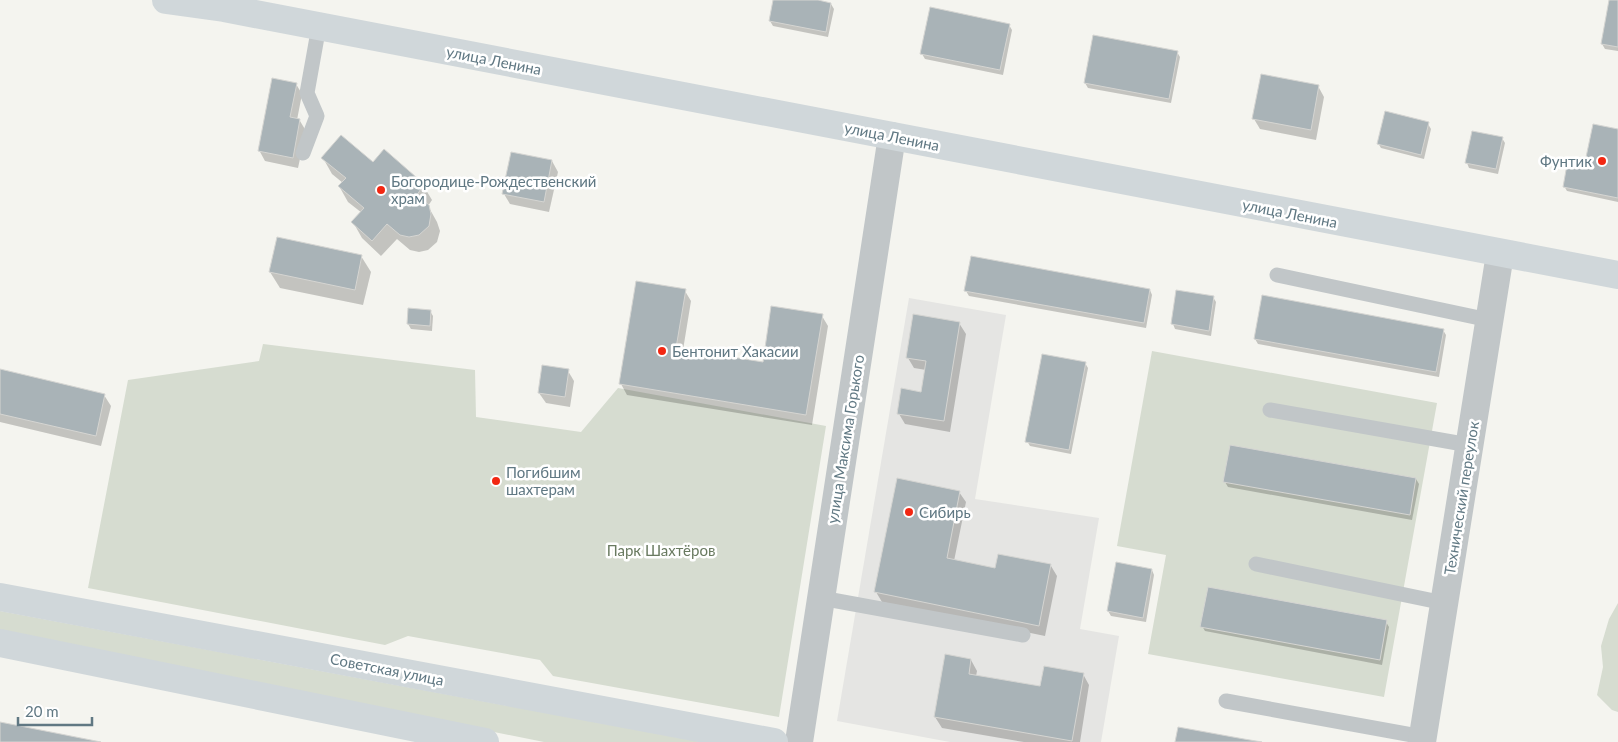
<svg xmlns="http://www.w3.org/2000/svg" width="1618" height="742" viewBox="0 0 1618 742" font-family="Lato,sans-serif">
	<rect width="100%" height="100%" fill="#f4f4ef"/>
	<!-- built -->
	<path fill="#e5e5e3" d="M909 298 1006 315 975 499 1099 518 1080 629 1119 636 1101 742H950L837 721Z"/>
	<!-- green -->
	<g fill="#d6dcd0">
		<path d="M263 344 475 370 476 417 581 432 618 388 826 426 779 717 553 676 540 660 408 636 385 645 88 588 128 380 259 361Z"/>
		<path d="M1152 351 1437 403 1384 697 1148 654 1166 555 1117 546Z"/>
		<path d="M1618 603V712L1612 710 1597 695 1603 667 1601 646 1609 619Z"/>
		<path d="M0 611 702 742H544L0 632Z"/>
	</g>
	<!-- shadow -->
	<g fill="#0003">
		<path d="M774 0H821V2L831 4 834 9 828 37 773 26 770 21Z"/>
		<path d="M1610 0H1618V51L1605 49 1602 44Z"/>
		<path d="M1009 25 1012 30 1003 75 925 59 922 54Z"/>
		<path d="M1177 52 1180 57 1171 103 1088 88 1085 83Z"/>
		<path d="M296 84 302 94 297 120 300 121 306 131 298 168 265 161 259 150Z"/>
		<path d="M1318 86 1324 97 1316 140 1260 129 1254 119Z"/>
		<path d="M1428 124 1431 129 1424 159 1381 148 1378 143Z"/>
		<path d="M1618 130V202L1567 191 1564 186Z"/>
		<path d="M1502 138 1505 143 1498 174 1469 168 1467 163Z"/>
		<path d="M323 158 373 163 423 185 432 200 428 206 437 222 440 231 437 242 428 250 419 252 410 250 397 239 381 256 362 238 353 222 362 213 348 202 339 186 343 183 332 174Z"/>
		<path d="M552 161 558 172 549 212 510 204 504 194Z"/>
		<path d="M361 256 371 272 363 305 280 288 270 272Z"/>
		<path d="M1150 290 1152 295 1146 328 969 296 966 291Z"/>
		<path d="M685 291 691 301 683 350 764 364 822 316 828 326 812 425 627 395 621 384Z"/>
		<path d="M1213 297 1216 302 1211 336 1175 329 1173 324Z"/>
		<path d="M430 311 433 316 432 331 411 329 408 324Z"/>
		<path d="M959 323 966 334 950 432 905 424 899 414 922 393 926 370 914 368 908 358Z"/>
		<path d="M1443 330 1446 335 1439 377 1258 344 1255 339Z"/>
		<path d="M1085 363 1088 368 1071 454 1030 446 1027 441Z"/>
		<path d="M0 370 104 395 111 406 101 446 0 422Z"/>
		<path d="M568 371 574 381 570 407 546 403 539 393Z"/>
		<path d="M1416 479 1419 484 1412 520 1228 487 1225 482Z"/>
		<path d="M959 492 966 502 954 561 996 569 1051 566 1057 576 1045 636 882 602 876 592Z"/>
		<path d="M1152 570 1154 575 1146 622 1111 616 1108 611Z"/>
		<path d="M1386 622 1389 627 1382 665 1205 631 1202 626Z"/>
		<path d="M971 660 977 671 976 676 1041 688 1083 674 1089 685 1080 742H1024L942 728 935 717Z"/>
	</g>
	<!-- building -->
	<g fill="#a9b3b7" stroke="#d5d5d2">
		<path d="M773 0H818L831 3 826 32 769 21Z"/>
		<path d="M1609 0H1618V47L1601 44Z"/>
		<path d="M930 7 1010 24 1000 70 920 54Z"/>
		<path d="M1093 35 1178 51 1169 99 1084 83Z"/>
		<path d="M1261 74 1319 85 1311 130 1252 119Z"/>
		<path d="M272 78 297 83 290 117 300 119 293 158 258 151Z"/>
		<path d="M1385 111 1429 122 1421 155 1377 144Z"/>
		<path d="M1593 124 1618 129V198L1563 187 1568 159 1585 162Z"/>
		<path d="M1472 131 1503 137 1496 169 1465 163Z"/>
		<path d="M341 135 373 162 384 149 424 184 417 195 429 205 431 214 429 226 419 235 409 237 400 235 387 224 372 241 351 222 364 208 338 186 346 178 321 158Z"/>
		<path d="M511 152 552 160 544 202 502 194Z"/>
		<path d="M277 237 362 255 355 290 269 272Z"/>
		<path d="M971 256 1150 289 1144 323 964 291Z"/>
		<path d="M636 281 686 289 676 348 763 362 771 306 823 314 806 415 619 384Z"/>
		<path d="M1176 290 1214 296 1209 331 1171 324Z"/>
		<path d="M1262 295 1444 329 1436 372 1254 339Z"/>
		<path d="M408 308 431 310 430 326 407 324Z"/>
		<path d="M913 314 960 322 944 421 897 414 901 388 921 392 926 361 906 358Z"/>
		<path d="M1042 354 1086 362 1069 450 1025 442Z"/>
		<path d="M542 365 569 369 565 397 538 393Z"/>
		<path d="M0 369 105 394 96 436 0 414Z"/>
		<path d="M1230 445 1416 478 1410 515 1223 482Z"/>
		<path d="M897 478 960 491 947 558 995 568 998 554 1051 564 1039 626 874 592Z"/>
		<path d="M1116 562 1152 569 1143 618 1107 611Z"/>
		<path d="M1208 587 1387 620 1380 660 1200 627Z"/>
		<path d="M945 654 971 659 969 674 1040 686 1044 666 1084 673 1072 741 934 717Z"/>
		<path d="M0 722 101 742H0Z"/>
		<path d="M1178 727 1244 739 1262 742H1175Z"/>
	</g>
	<g fill="none" stroke-linecap="round" stroke-linejoin="round">
		<!-- lane -->
		<g stroke="#c1c6c8" stroke-width="15">
			<path d="M303 153 317 116 307 93 319 26"/>
			<path d="M1277 275 1489 320"/>
			<path d="M1270 410 1469 445"/>
			<path d="M1256 564 1444 603"/>
			<path d="M821 598 1023 635"/>
			<path d="M1226 701 1423 737"/>
		</g>
		<!-- street -->
		<g stroke="#c1c6c8" stroke-width="28">
			<path d="M799 742 892 136"/>
			<path d="M1422 742 1500 254"/>
		</g>
		<!-- secondary -->
		<path stroke="#d0d7da" stroke-width="28" d="M166 0 224 8 1618 275"/>
		<!-- primary -->
		<g stroke="#d0d7da" stroke-width="28">
			<path d="M0 597 774 742"/>
			<path d="M0 643 485 742"/>
		</g>
	</g>
	<!-- markers -->
	<g fill="#f22712" stroke="#fff" stroke-width="2">
		<circle cx="1602" cy="161" r="5"/>
		<circle cx="381" cy="190" r="5"/>
		<circle cx="662" cy="351" r="5"/>
		<circle cx="496" cy="481" r="5"/>
		<circle cx="909" cy="512" r="5"/>
	</g>
	<g text-anchor="middle" dominant-baseline="central" stroke-width="5" stroke-linejoin="round" paint-order="stroke">
		<!-- street labels -->
		<g font-size="15" fill="#607883" stroke="#fff">
			<text transform="translate(494 60) rotate(11)">улица Ленина</text>
			<text transform="translate(892 136) rotate(11)">улица Ленина</text>
			<text transform="translate(1290 213) rotate(11)">улица Ленина</text>
			<text transform="translate(845 439) rotate(-81)">улица Максима Горького</text>
			<text transform="translate(1461 498) rotate(-81)">Технический переулок</text>
			<text transform="translate(387 669) rotate(11)">Советская улица</text>
		</g>
		<!-- poi labels -->
		<g font-size="15" fill="#607883" stroke="#fff" text-anchor="start">
			<text x="1592" y="161" text-anchor="end">Фунтик</text>
			<text x="391" y="181">Богородице-Рождественский<tspan x="391" dy="17">храм</tspan></text>
			<text x="672" y="351">Бентонит Хакасии</text>
			<text x="506" y="472">Погибшим<tspan x="506" dy="17">шахтерам</tspan></text>
			<text x="919" y="512">Сибирь</text>
		</g>
		<!-- park labels -->
		<g font-size="15" fill="#697a60" stroke="#fff">
			<text x="661" y="550">Парк Шахтёров</text>
		</g>
	</g>
	<!-- scale -->
	<path d="M18 717v8h74v-8" fill="none" stroke="#607883" stroke-width="2.5"/>
	<text x="25" y="717" font-size="15" fill="#607883" stroke="#ffffff" stroke-width="4" paint-order="stroke">20 m</text>
</svg>
